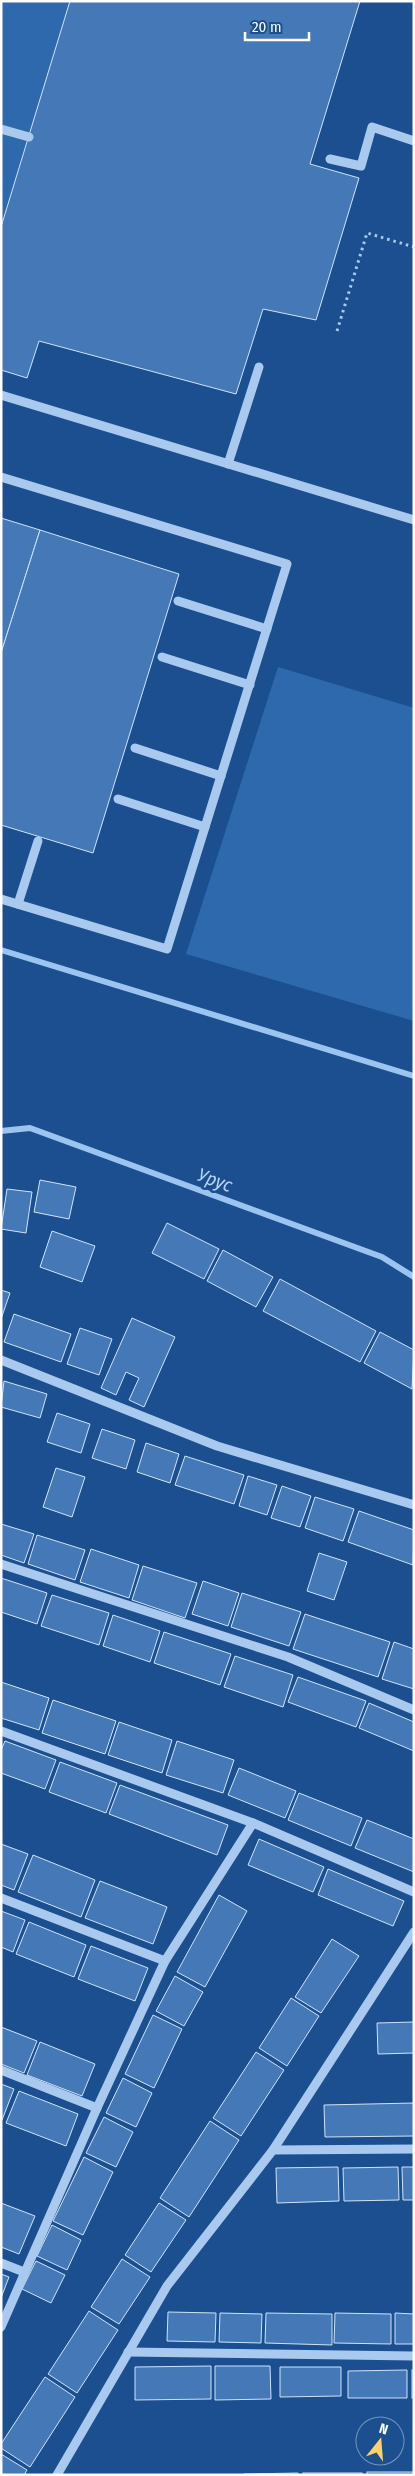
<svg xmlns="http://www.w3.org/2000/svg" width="415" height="2476" viewBox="0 0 415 2476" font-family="'Fira Sans Condensed',sans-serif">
	<rect width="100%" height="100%" fill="#1b4f8f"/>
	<!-- green -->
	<g fill="#2e69ad">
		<path d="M1 1H71L1 227Z"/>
		<path d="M278 667 414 708V1021L186 954Z"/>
	</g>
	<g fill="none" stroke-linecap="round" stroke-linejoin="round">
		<!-- stream -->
		<g stroke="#9cc4f0" stroke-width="6">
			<path d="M1 950 414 1076"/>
			<path d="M1 1131 30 1128 382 1257 414 1277"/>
		</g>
	</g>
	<!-- building -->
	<g fill="#4478b7" stroke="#cfe3fa">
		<path d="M70 1H360L310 164 359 178 316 320 263 309 236 394 39 341 27 378 1 370V227Z"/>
		<path d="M1 518 40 530 1 653Z"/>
		<path d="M40 530 179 574 93 853 1 825V653Z"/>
		<path d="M40 1180 76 1187 69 1219 34 1212Z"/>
		<path d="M7 1189 32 1192 26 1233 1 1229Z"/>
		<path d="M167 1223 219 1249 204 1279 152 1253Z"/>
		<path d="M52 1231 95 1246 82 1282 40 1267Z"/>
		<path d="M223 1250 273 1277 256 1307 207 1281Z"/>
		<path d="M280 1279 376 1331 360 1362 263 1311Z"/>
		<path d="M1 1290 10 1293 1 1319Z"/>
		<path d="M14 1314 71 1334 61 1362 4 1342Z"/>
		<path d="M132 1318 175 1337 144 1407 129 1400 139 1378 126 1372 116 1395 101 1388Z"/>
		<path d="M80 1328 112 1339 99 1375 67 1364Z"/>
		<path d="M380 1332 414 1350 412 1389 364 1363Z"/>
		<path d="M4 1381 47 1394 40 1418 1 1407Z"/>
		<path d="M57 1413 90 1424 81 1453 47 1442Z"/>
		<path d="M102 1429 135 1440 126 1469 92 1458Z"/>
		<path d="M146 1443 179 1454 170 1483 137 1472Z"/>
		<path d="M185 1456 244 1475 234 1504 175 1485Z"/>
		<path d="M56 1468 85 1477 72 1517 43 1507Z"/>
		<path d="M248 1476 277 1485 267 1515 239 1506Z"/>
		<path d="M282 1486 311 1496 300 1527 271 1518Z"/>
		<path d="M315 1497 354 1509 343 1541 305 1528Z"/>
		<path d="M359 1511 414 1530 413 1565 348 1542Z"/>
		<path d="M1 1524 34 1534 24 1563 1 1555Z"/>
		<path d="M37 1535 85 1550 75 1580 28 1564Z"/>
		<path d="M91 1549 139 1565 129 1598 80 1582Z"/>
		<path d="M319 1553 347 1562 334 1600 307 1591Z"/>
		<path d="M143 1566 197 1583 185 1618 132 1600Z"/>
		<path d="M1 1578 47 1593 37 1624 1 1612Z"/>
		<path d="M203 1581 239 1593 228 1626 192 1614Z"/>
		<path d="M242 1593 301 1612 289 1646 231 1627Z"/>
		<path d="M52 1595 109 1613 99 1645 41 1626Z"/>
		<path d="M305 1614 390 1642 378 1677 293 1649Z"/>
		<path d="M113 1615 160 1631 150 1662 103 1646Z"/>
		<path d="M164 1632 231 1654 220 1685 154 1663Z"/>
		<path d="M394 1642 414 1649V1689L382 1679Z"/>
		<path d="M235 1656 293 1675 283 1707 224 1687Z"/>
		<path d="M298 1677 366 1701 356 1727 288 1702Z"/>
		<path d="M1 1682 49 1698 39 1730 1 1718Z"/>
		<path d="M53 1700 116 1721 105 1754 42 1733Z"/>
		<path d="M369 1703 414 1722V1751L359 1728Z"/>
		<path d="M119 1722 172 1740 162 1773 108 1755Z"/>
		<path d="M5 1741 56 1760 45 1789 1 1773V1750Z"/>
		<path d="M177 1741 234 1760 223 1793 166 1775Z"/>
		<path d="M60 1762 117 1783 106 1813 49 1792Z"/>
		<path d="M239 1768 296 1791 285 1818 228 1795Z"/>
		<path d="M120 1785 228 1825 217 1855 109 1814Z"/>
		<path d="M299 1793 362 1818 351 1846 288 1820Z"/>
		<path d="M367 1820 414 1839V1872L355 1848Z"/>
		<path d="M259 1839 324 1867 313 1892 248 1865Z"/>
		<path d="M1 1844 28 1854 14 1890 1 1885Z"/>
		<path d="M33 1855 95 1880 81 1917 18 1892Z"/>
		<path d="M328 1869 404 1901 393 1926 318 1895Z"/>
		<path d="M100 1881 167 1907 153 1944 85 1918Z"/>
		<path d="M219 1895 247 1911 205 1987 177 1972Z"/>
		<path d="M1 1911 25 1920 13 1952 1 1947Z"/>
		<path d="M29 1922 86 1945 74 1977 16 1954Z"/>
		<path d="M332 1939 359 1956 321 2013 295 1997Z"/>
		<path d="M91 1946 148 1968 135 2001 78 1979Z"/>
		<path d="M175 1976 203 1992 184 2026 156 2011Z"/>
		<path d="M291 1998 319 2016 287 2066 259 2048Z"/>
		<path d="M153 2015 182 2029 154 2088 125 2074Z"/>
		<path d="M414 2022V2053L378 2054 377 2023Z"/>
		<path d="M1 2027 37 2041 24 2073 1 2064Z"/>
		<path d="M40 2042 95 2064 82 2096 27 2075Z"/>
		<path d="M256 2052 284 2070 241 2136 213 2118Z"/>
		<path d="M123 2078 152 2093 136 2127 106 2113Z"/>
		<path d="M1 2084 14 2089 2 2120H1Z"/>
		<path d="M19 2091 78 2114 66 2146 6 2123Z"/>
		<path d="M414 2103V2136L325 2137 324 2105Z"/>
		<path d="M104 2117 133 2132 116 2167 86 2153Z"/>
		<path d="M210 2121 239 2140 189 2217 160 2198Z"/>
		<path d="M84 2157 113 2172 83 2235 53 2221Z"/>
		<path d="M338 2167 339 2201 277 2203 276 2168Z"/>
		<path d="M398 2167 399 2200 344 2201 343 2168Z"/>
		<path d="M402 2167H414V2200H403Z"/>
		<path d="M1 2203 35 2216 19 2254 1 2247Z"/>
		<path d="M159 2203 186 2220 151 2272 125 2255Z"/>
		<path d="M52 2225 81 2240 67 2270 37 2256Z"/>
		<path d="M122 2259 150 2277 119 2324 91 2307Z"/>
		<path d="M36 2261 65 2275 51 2303 22 2289Z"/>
		<path d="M1 2274 9 2277 1 2298Z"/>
		<path d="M89 2311 118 2330 77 2393 48 2374Z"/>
		<path d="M168 2312 216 2313 215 2342 167 2341Z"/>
		<path d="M220 2313 262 2314 261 2343 219 2342Z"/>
		<path d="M266 2313 332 2314V2345L265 2343Z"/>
		<path d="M335 2313 391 2314V2344L334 2343Z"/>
		<path d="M395 2313 414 2314V2344H395Z"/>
		<path d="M211 2366V2399L135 2400V2367Z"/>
		<path d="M215 2366H270L271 2399 215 2400Z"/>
		<path d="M280 2367H341V2396L280 2397Z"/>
		<path d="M407 2370V2398H348V2371Z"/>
		<rect x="412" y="2370" width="2" height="28"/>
		<path d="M45 2377 75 2397 30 2467 1 2448V2444Z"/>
		<path d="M1 2454 27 2470 24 2475H1Z"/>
		<rect x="367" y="2472" width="47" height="3"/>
		<path d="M298 2473V2475H244V2474Z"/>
		<rect x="303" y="2473" width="59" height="2"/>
	</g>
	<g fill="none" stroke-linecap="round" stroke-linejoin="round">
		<!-- path -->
		<path stroke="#a9c9ee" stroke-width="3" stroke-dasharray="2.5 4" stroke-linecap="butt" d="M337 331 367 233 414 247"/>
		<!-- minor -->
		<g stroke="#a9c9ee" stroke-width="9">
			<path d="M1 129 29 137"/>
			<path d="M330 159 361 166 372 127 414 141"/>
			<path d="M1 395 414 520"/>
			<path d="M228 464 259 367"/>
			<path d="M1 477 287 564 167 949 1 899"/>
			<path d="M178 601 267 629"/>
			<path d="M162 657 250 685"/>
			<path d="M135 748 221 776"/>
			<path d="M118 799 205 827"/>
			<path d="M18 904 38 841"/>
			<path d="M1 1360 217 1446 414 1505"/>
			<path d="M1 1564 288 1657 414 1710"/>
			<path d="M1 1731 253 1823 414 1892"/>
			<path d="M1 1898 165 1961"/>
			<path d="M1 2070 97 2108"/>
			<path d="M273 2150 414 2149"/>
			<path d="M1 2263 24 2272"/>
			<path d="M1 2327 97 2108 165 1961 253 1823"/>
			<path d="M128 2352 414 2356"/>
			<path d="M57 2475 167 2286 273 2150 414 1932"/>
		</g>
	</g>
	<g text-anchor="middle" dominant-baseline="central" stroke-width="5" stroke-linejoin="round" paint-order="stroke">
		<!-- water labels -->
		<g font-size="19" font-style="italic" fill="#b5d3f5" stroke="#1b4f8f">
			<text transform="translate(215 1180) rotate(20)">Урус</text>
		</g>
	</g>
	<!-- border -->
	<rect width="415" height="2476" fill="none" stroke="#ffffff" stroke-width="5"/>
	<!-- north arrow -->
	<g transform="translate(380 2441) rotate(17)"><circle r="24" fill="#1b4f8f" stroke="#7695bc"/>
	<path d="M0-4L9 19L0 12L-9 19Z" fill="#ffd166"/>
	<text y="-8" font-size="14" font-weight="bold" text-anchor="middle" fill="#ffffff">N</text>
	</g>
	<!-- scale -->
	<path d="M245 32v8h64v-8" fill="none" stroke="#ffffff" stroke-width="2.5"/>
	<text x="252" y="32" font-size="15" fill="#ffffff" stroke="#1b4f8f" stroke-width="4" paint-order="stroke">20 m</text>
</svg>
